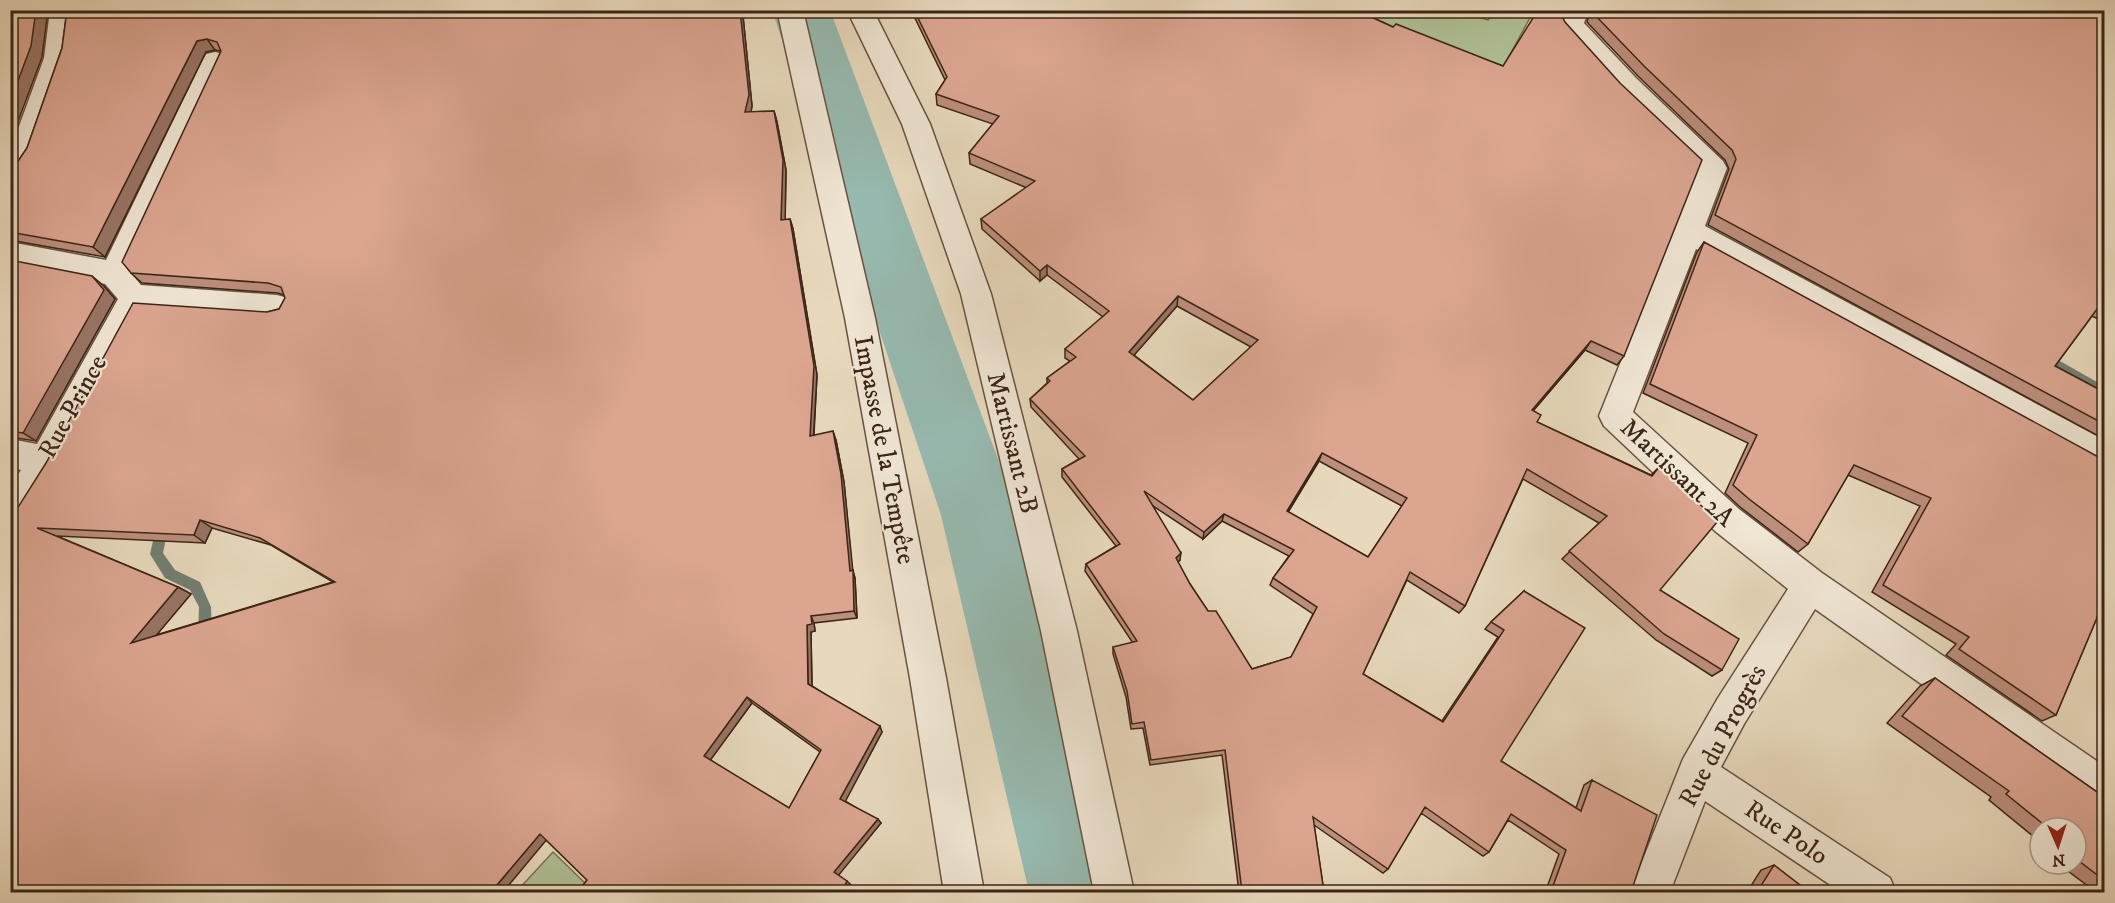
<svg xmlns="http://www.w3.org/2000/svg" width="2115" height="903" viewBox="0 0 2115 903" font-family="'IM FELL DW Pica',serif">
	<rect width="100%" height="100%" fill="#e8d9bd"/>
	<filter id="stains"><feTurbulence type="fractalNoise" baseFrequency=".00333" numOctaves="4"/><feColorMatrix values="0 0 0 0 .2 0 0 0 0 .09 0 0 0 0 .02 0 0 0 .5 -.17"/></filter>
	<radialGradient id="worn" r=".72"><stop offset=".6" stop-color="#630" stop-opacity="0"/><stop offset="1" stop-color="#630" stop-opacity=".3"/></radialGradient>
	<!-- green -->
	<g fill="#b0c096" stroke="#767256" stroke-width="1.5">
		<path d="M1332 11H1461L1488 20 1495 11H1530L1532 14 1500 73Z"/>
		<path d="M553 852 588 886 584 892H516Z"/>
	</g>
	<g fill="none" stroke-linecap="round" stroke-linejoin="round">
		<!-- stream -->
		<g fill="#737e72" fill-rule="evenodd">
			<path d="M2044 352 2104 386V396L2040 360 2038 357 2040 354Z"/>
			<path d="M163 518 167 520 169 524 163 553 175 570 200 582 211 607 212 636 210 640 205 642 200 640 198 636 199 607 190 590 165 578 150 554 157 524 159 520Z"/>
		</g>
		<!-- river -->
		<path fill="#97bab0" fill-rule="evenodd" d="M772 10H830L1019 515 1121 892H1029L941 515Z"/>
		<defs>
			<g id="street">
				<path d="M50 10H76L70 58 36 158 20 183 10 186V151L44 58Z"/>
				<path d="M777 10H803L875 318 946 678 984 892H944L910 678 845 318Z"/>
				<path d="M847 10H873L930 124 991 294 1077 631 1134 892H1094L1041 631 961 294 902 124Z"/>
				<path d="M1563 10H1589L1584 23 1636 78 1723 161 1727 168 1705 226 2104 440V470L2092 466 1696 249 1633 412 1739 509 1822 573 2104 766V808L2090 803 1815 609 1744 724 1721 767 1890 878 1896 892H1841L1705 801 1670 892H1630L1683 759 1718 698 1788 589 1715 531 1604 426 1599 416 1698 170 1616 92 1562 31 1558 25Z"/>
				<path d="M215 52 224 54 228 61 130 272 141 285 277 295 288 298 292 307 288 316 277 319 143 310 57 470 22 528 10 532V486L21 470 10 467V439L37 444 118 299 105 284 10 265V242L106 260 202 61 206 54Z"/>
			</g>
		</defs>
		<!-- street casing -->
		<use href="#street" stroke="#675240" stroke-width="3"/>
		<!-- street -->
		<use href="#street" fill="#f0e6d4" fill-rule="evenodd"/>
	</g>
	<!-- wall -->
	<g fill="#bc8e7c" stroke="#3c2516" stroke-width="1.5" fill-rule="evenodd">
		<path d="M67 10 743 16 752 106 751 112 774 111 777 122 786 170 785 220 790 219 793 229 817 375 814 435 836 440 844 482 852 570 855 578 857 618 814 623 815 631 811 632 812 686 882 732 845 801 881 823 838 875 851 885 846 892H578L587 880 546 840 10 892V520L267 312 279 309 285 298 284 295 278 293 142 283 131 273 221 51 215 50 206 52 105 257 10 240V173L27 148 62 48ZM212 528 271 545 333 582 156 635 191 594 178 587 57 536 205 543ZM752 703 820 752 789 808 710 760Z"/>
		<path d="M911 10H1356L1393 27 1503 66 1561 14 1624 356 1617 365 1585 350 1533 411 1537 422 1651 475 1659 467 1660 590 1722 670 1712 676 1656 640 1562 559 1599 523 1523 479 1465 606 1459 613 1407 580 1363 674 1442 721 1498 637 1485 629 1491 622 1524 591 1501 761 1576 808 1584 785 1592 780 1631 892H1551L1546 890 1559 854 1508 820 1489 852 1483 856 1421 813 1388 869 1383 873 1314 825 1324 892H1239L1222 755 1150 765 1143 728 1131 729 1126 697 1113 654V647L1133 643 1085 571 1086 564 1116 546 1062 477V469L1079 459 1031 407 1030 399 1047 383V378L1070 361 1065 358V349L1103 317 1047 275 1040 281 982 229 981 219 1027 188 970 164 969 153 993 124 937 105 936 94 945 80ZM1177 306 1251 347 1193 400 1134 355ZM1319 461 1402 506 1368 557 1288 512ZM1153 506 1203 539 1222 521 1289 556 1273 578 1270 585 1313 614 1291 657 1252 669 1208 611 1190 584 1178 562 1180 560Z"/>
		<path d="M1590 10H2104V322L2092 316 2055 366 2104 392V439L1708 225 1729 169 1725 160 1638 76 1587 22Z"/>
		<path d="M1704 242 2104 601 2056 715 2042 721 1946 655 1956 644 1872 592 1920 506 1848 475 1808 544 1798 552 1740 507 1725 493 1748 443 1643 393 1697 252Z"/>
		<path d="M10 260 104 286 115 299 36 441 10 437Z"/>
		<path d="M1935 678 2104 797V892H2096L2060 865V864H2076V828H2040V842L1989 800 1991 797 1887 723 1920 686Z"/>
		<path d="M1774 865 1809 892H1747L1761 870Z"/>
	</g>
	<!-- shaded-wall -->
	<g fill="#997465" stroke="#3c2516" stroke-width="1.5">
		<path d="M36 10H48L42 57 10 143V102Z"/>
		<path d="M740 10H775L743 16 752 106 749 123 745 112Z"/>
		<path d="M207 39 215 50 206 52 105 257 93 247 197 41Z"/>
		<path d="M774 111 777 122 786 170 785 230 781 220Z"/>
		<path d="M790 219 793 229 817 375 813 445 810 436Z"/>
		<path d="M1047 265V275L1040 281V271Z"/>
		<path d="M92 276 104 286 115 299 36 441 23 433Z"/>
		<path d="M1178 296 1177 306 1129 361V352Z"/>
		<path d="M1591 341 1585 350 1526 419 1532 410Z"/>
		<path d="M833 431 836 440 844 482 853 572V570L855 578 857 618 854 611Z"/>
		<path d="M1322 453 1319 461 1284 519 1287 511Z"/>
		<path d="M10 467 17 471 10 482Z"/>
		<path d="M1224 514 1222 521 1203 539 1204 532Z"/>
		<path d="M200 520 212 528 205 543 194 535Z"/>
		<path d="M1181 553 1180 560 1174 565 1176 558Z"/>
		<path d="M178 587 191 594 144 650 131 643Z"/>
		<path d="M811 616 814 623 815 631 811 632 812 690 808 684 807 625Z"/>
		<path d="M747 697 752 703 709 762 704 756Z"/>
		<path d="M880 726 882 732 844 804 840 799Z"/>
		<path d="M878 819 881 823 838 876 834 872Z"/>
		<path d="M540 834 548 838 503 892H491Z"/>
		<path d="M847 881 851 885 846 892H841Z"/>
	</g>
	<!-- building -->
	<g fill="#dba590" stroke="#3c2516" stroke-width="1.5" fill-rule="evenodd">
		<path d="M10 10H36L31 46 10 102Z"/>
		<path d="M67 10H740L749 95 745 112 774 111 783 160 781 220 790 219 814 366 810 436 833 431 841 474 850 571 853 570 854 611 811 616 812 624 807 625 808 684 880 726 840 799 878 819 834 872 847 881 841 892H578L587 880 540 834 491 892H10V520L46 463 133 303 267 312 279 309 285 298 281 287 268 283 131 273 122 262 221 51 217 42 207 39 197 41 93 247 10 232V173L27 148 62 48ZM200 520 260 538 335 582 131 643 178 587 37 528 194 535ZM747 697 821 750 789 808 704 756Z"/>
		<path d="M914 10H1356L1393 27 1396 24 1503 66 1538 10H1562L1561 14 1565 22 1620 83 1702 160 1624 356 1591 341 1532 410 1541 415 1537 422 1652 476 1659 467 1718 521 1660 590 1739 639 1722 670 1664 634 1569 551 1607 516 1527 469 1465 606 1410 572 1363 674 1443 722 1504 630 1491 622 1524 591 1585 628 1501 761 1581 811 1592 780 1657 815 1631 892H1565L1553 886 1566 850 1511 814 1489 852 1425 807 1388 869 1313 817 1324 892H1242L1225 750 1151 760 1144 722 1132 724 1127 691 1113 647 1137 641 1086 564 1120 544 1062 469 1085 456 1030 399 1050 381 1047 378 1076 357 1065 349 1109 311 1047 265 1040 271 981 219 1035 181 969 153 999 116 936 94 947 77ZM1178 296 1258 340 1193 400 1129 352ZM1322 453 1407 498 1368 557 1287 511ZM1144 491 1204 532 1224 514 1294 550 1273 578 1317 607 1291 657 1252 669 1216 611H1208L1190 584 1176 558 1181 553Z"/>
		<path d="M1592 10H2104V307L2100 305 2055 366 2104 392V424L1715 215 1736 159 1732 150 1644 66 1592 12Z"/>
		<path d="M1704 242 2104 460V601L2056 715 1959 649 1969 637 1883 585 1931 498 1854 465 1808 544 1749 499 1733 485 1757 435 1650 384Z"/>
		<path d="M10 260 92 276 104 290 23 433 10 431Z"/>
		<path d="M1935 678 2104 797V880L2079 861 2082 856 2076 851V828H2048L2006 794 2009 791 1902 716Z"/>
		<path d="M1774 865 1809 892H1757Z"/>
	</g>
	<g text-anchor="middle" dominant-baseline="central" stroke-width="4.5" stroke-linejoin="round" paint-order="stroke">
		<!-- street labels -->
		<g font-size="26" fill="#3c2516" stroke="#f0e6d4">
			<text transform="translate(73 407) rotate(-61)">Rue Prince</text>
			<text transform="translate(1012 443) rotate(76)">Martissant 2B</text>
			<text transform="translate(884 450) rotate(79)">Impasse de la Tempête</text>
			<text transform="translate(1677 473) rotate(43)">Martissant 2A</text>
			<text transform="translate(1723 736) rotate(-62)">Rue du Progrès</text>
			<text transform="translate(1786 833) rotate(34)">Rue Polo</text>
		</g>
	</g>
	<!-- margin -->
	<rect width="2115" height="903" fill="none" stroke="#e8d9bd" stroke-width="36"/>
	<rect x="12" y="12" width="2091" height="879" fill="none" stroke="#3c2516" stroke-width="3"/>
	<rect x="18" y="18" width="2079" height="867" fill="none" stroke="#3c2516" stroke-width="1.5"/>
	<!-- north arrow -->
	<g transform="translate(2058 846) rotate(177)"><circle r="28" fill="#f0e6d4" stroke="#a89988" stroke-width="1.5"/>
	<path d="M0-4.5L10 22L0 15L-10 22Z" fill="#8f2418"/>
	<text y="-9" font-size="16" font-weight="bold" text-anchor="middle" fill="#3c2516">N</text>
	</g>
	<rect width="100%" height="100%" filter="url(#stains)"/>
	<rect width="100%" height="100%" fill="url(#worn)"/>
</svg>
